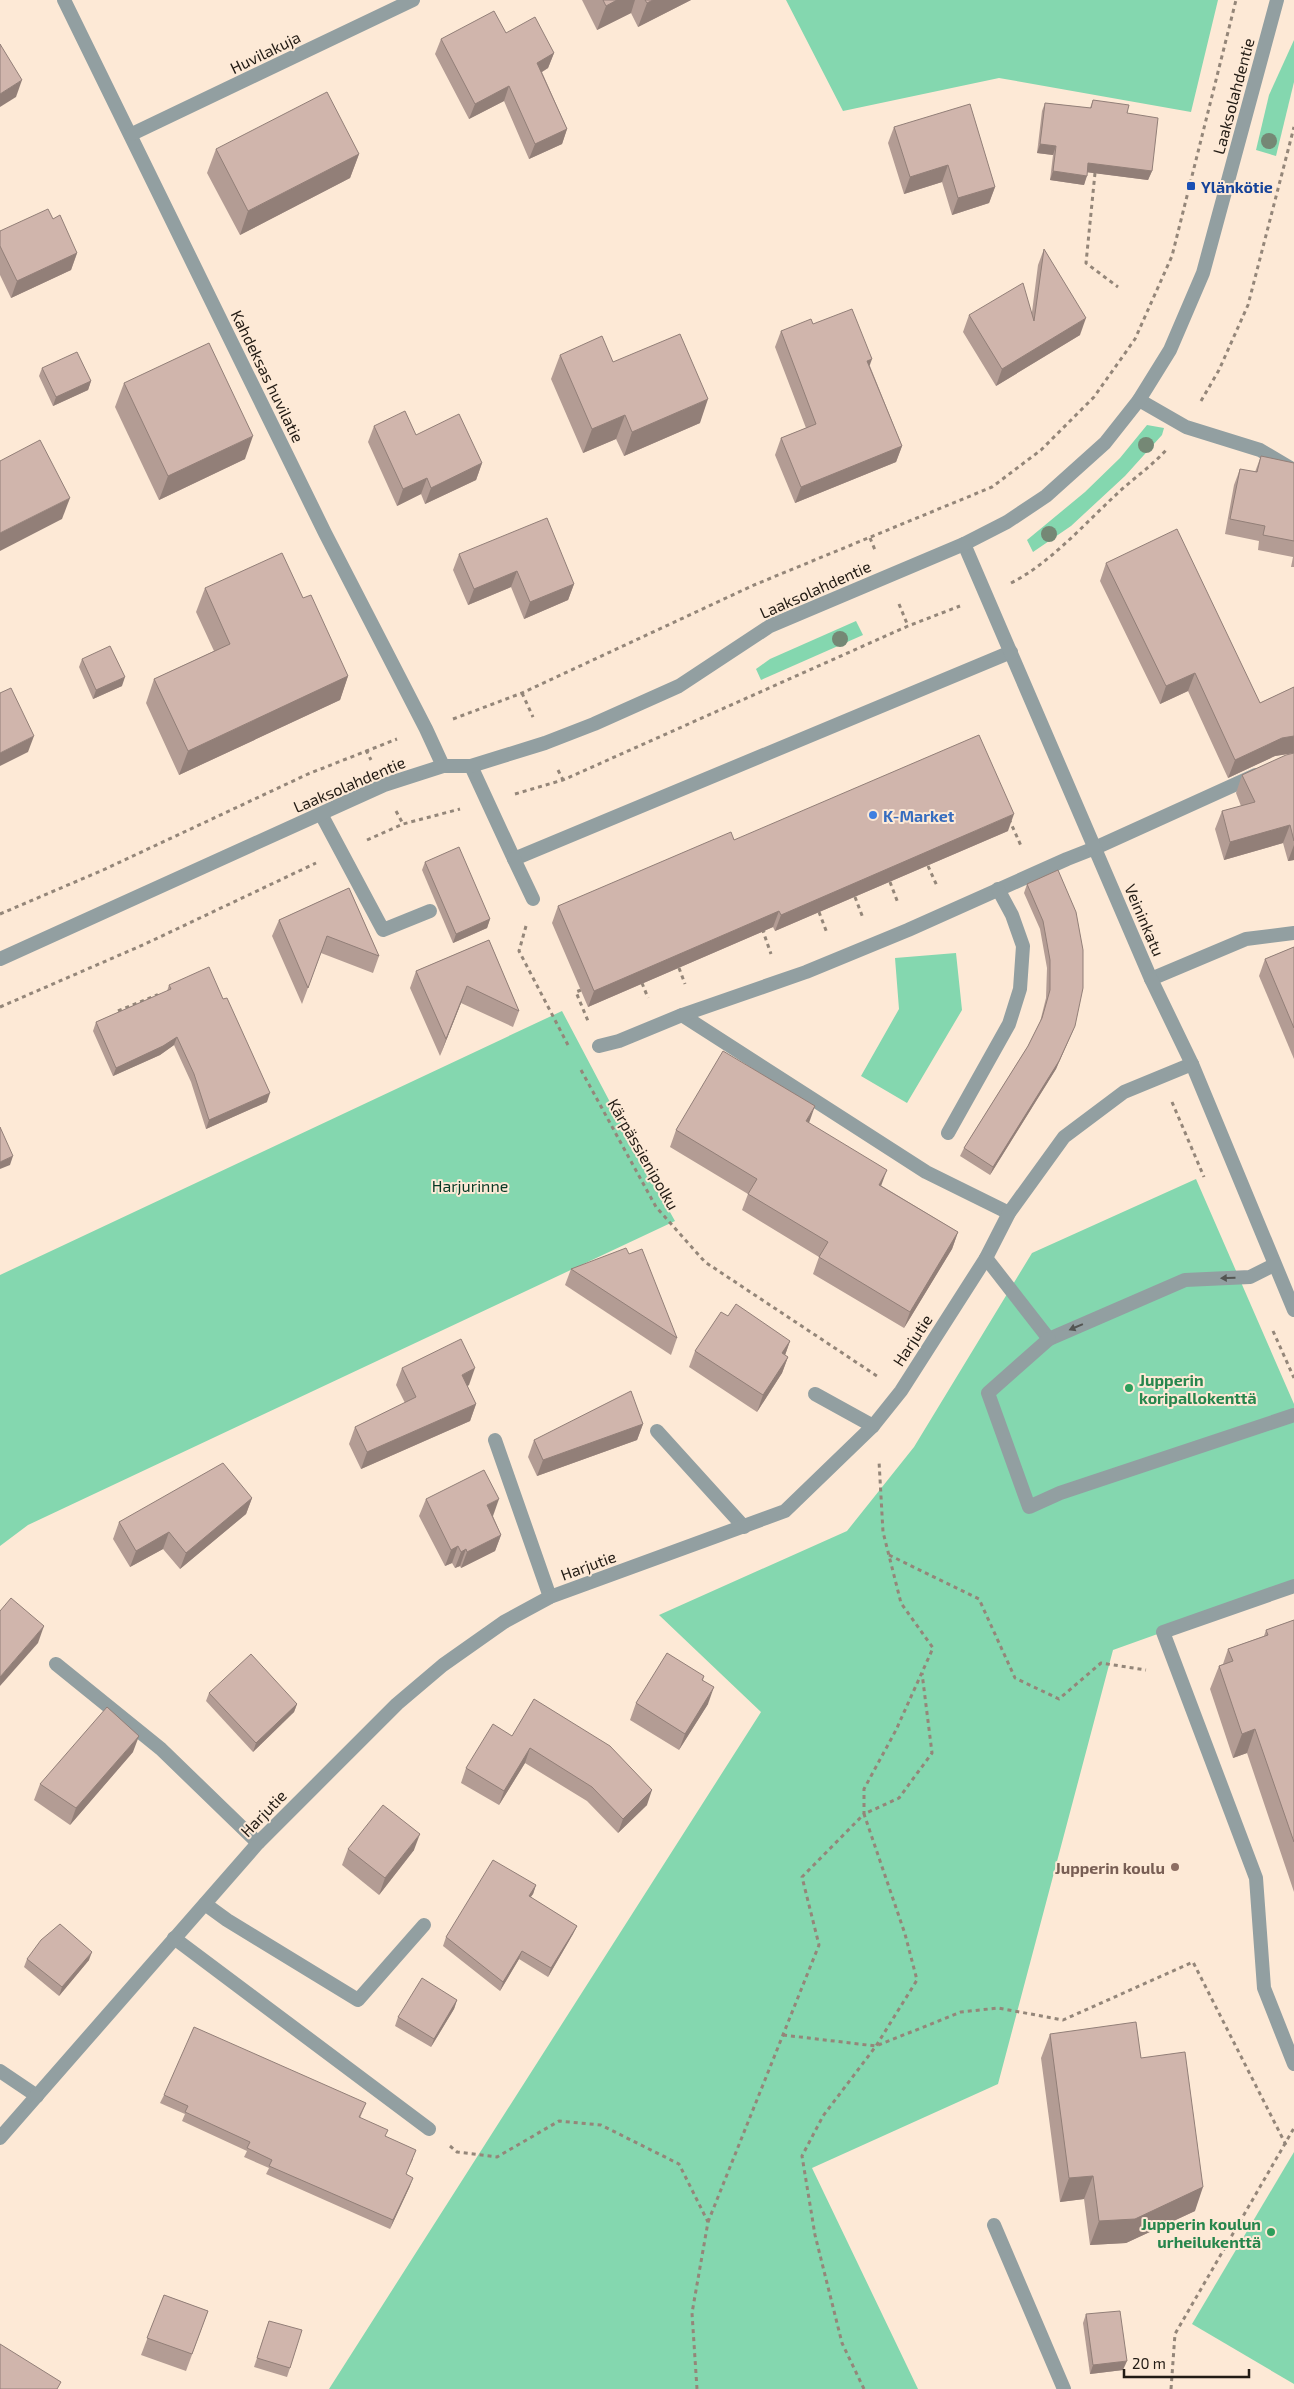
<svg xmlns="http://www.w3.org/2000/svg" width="1294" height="2389" viewBox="0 0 1294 2389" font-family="'Exo 2',sans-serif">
	<rect width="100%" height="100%" fill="#fde9d6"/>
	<!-- green -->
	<g fill="#84d7af">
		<path d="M786 0H1218L1191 112 999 78 843 111Z"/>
		<path d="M1294 40V82L1276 156 1256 150 1269 95Z"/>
		<path d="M1147 425 1164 428 1162 435 1125 476 1071 526 1033 552 1027 540 1085 492 1120 458Z"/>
		<path d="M856 621 863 635 761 680 756 669 770 659Z"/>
		<path d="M956 953 962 1010 907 1103 861 1076 899 1009 895 958Z"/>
		<path d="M562 1011 640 1159 675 1221 28 1525 0 1546V1275Z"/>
		<path d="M1196 1179 1294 1404V1585L1113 1650 998 2084 812 2168 918 2389H329L761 1712 659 1615 847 1531 914 1447 1032 1253Z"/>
		<path d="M1294 2152V2384L1192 2324Z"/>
	</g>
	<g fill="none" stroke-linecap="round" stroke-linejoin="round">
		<!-- path -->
		<g stroke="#948679" stroke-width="3" stroke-dasharray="4 4" stroke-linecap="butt">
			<path d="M1095 173 1086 263 1118 287"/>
			<path d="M1201 401 1219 370 1248 305 1294 127"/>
			<path d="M870 538 875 550"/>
			<path d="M1011 583C1052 562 1085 523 1119 492 1135 477 1152 466 1167 449"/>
			<path d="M899 604 908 626"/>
			<path d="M522 693 533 717"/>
			<path d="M453 719 522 693 754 585 992 487 1041 450 1094 397 1135 339 1172 256 1236 0"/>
			<path d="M366 750 371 760"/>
			<path d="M558 770 563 780"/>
			<path d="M515 794 563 780 908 626 960 606"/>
			<path d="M396 811 403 824"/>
			<path d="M1009 819 1022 848"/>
			<path d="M367 840 403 824 460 809"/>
			<path d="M928 866 937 886"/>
			<path d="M890 882 898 903"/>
			<path d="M855 897 863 918"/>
			<path d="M819 912 827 933"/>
			<path d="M0 914 103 870 308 774 397 739"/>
			<path d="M526 926 519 951 569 1047"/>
			<path d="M765 930 763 931 771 954"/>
			<path d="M679 968 685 984"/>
			<path d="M642 983 648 998"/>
			<path d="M581 990 576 992 588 1021"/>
			<path d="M0 1007 145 944 316 863"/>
			<path d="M118 1011 157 995 158 998"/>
			<path d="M581 1070 656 1207 705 1262 877 1376"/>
			<path d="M1172 1102 1204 1177"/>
			<path d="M1273 1331 1294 1378"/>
			<path d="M889 1555 979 1599 1015 1678 1059 1699 1101 1663 1146 1670"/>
			<path d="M783 2035 876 2046 961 2012 998 2008 1063 2020 1193 1962 1286 2145"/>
			<path d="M450 2146 457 2152 497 2157 559 2121 601 2125 679 2164 708 2222 692 2313 697 2389"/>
			<path d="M708 2222 819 1945 802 1877 864 1814V1789L896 1730 933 1648 901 1603 883 1532 879 1461"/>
			<path d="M864 2389 842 2343 815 2235 802 2156 823 2116 876 2046 917 1980 905 1934 864 1814 899 1798 932 1753 922 1673"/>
			<path d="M1171 2389 1175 2334 1294 2128"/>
		</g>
		<!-- service -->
		<g stroke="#929fa1" stroke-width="14">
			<path d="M1139 400 1186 427 1260 450 1294 470"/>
			<path d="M471 766 514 859 1011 652"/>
			<path d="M321 814 383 930 430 911"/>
			<path d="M514 859 533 899"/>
			<path d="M1151 979 1246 939 1294 933"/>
			<path d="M682 1015 926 1172 1009 1213"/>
			<path d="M599 1046 619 1041 682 1015 806 972 908 930 1067 859 1095 848 1256 775"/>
			<path d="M948 1133 1009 1024 1020 989 1023 946 1012 915 998 889"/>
			<path d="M986 1258 1049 1339 1185 1280 1250 1277 1274 1265"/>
			<path d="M1049 1339 988 1393 1029 1507 1060 1493 1294 1415"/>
			<path d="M815 1394 873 1426"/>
			<path d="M657 1431 744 1527"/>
			<path d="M495 1440 550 1597"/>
			<path d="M1294 1586 1163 1632 1256 1878 1264 1988 1294 2064"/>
			<path d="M56 1664 161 1749 258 1843"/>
			<path d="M205 1904 227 1920 358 2000 424 1925"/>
			<path d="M174 1938 429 2129"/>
			<path d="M0 2071 37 2096"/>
		</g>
		<!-- minor -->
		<g stroke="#929fa1" stroke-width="14">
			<path d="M64 0 325 533 426 729 443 766"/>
			<path d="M132 134 413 0"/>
			<path d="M0 2138 258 1843 397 1704 443 1665 504 1622 550 1597 785 1511 873 1426 901 1391 986 1258 1009 1213 1064 1137 1124 1092 1192 1064"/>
			<path d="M994 2225 1064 2389"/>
		</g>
		<!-- tertiary -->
		<g stroke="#929fa1" stroke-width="14">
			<path d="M964 544 1151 979 1192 1064 1294 1310"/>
			<path d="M0 959 384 785 443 766H471L545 743 594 724 679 686 770 626 964 544 1007 522 1046 496 1105 443 1139 400 1170 350 1203 273 1277 0"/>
		</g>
	</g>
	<!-- trees -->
	<g fill="#758875">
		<circle cx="1269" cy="141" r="8"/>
		<circle cx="1146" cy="445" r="8"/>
		<circle cx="1049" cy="534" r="8"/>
		<circle cx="840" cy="639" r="8"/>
	</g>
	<!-- wall -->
	<g fill="#b39c94">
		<path d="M582 0H691L638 27 631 13 597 30Z"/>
		<path d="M506 33 554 53 548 68 542 72 567 129 562 144 529 159 504 101 469 119 435 54 441 39Z"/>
		<path d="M1093 100 1127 113 1152 171 1148 180 1087 172 1084 185 1050 180 1053 155 1037 153 1042 111 1045 103 1090 108Z"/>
		<path d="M894 127 995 187 989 203 952 215 942 182 904 194 888 143Z"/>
		<path d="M216 149 359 154 350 178 240 235 207 173Z"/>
		<path d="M53 219 77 253 71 270 11 298 0 275V231Z"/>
		<path d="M1044 249 1080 335 996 386 963 332 969 315 1032 312 1038 265Z"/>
		<path d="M781 331 870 366 902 446 896 462 795 503 775 455 781 438 806 428 775 347Z"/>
		<path d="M560 355 613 362 700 423 624 456 616 439 583 453 551 379Z"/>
		<path d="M42 368 91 381 88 390 53 406 39 376Z"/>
		<path d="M124 383 245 459 159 500 115 407Z"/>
		<path d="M374 426 416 435 482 463 476 480 425 504 421 494 397 506 368 442Z"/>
		<path d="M1261 456 1294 463V567H1291L1293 557 1258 550 1259 541 1225 534 1234 485 1240 469 1255 472Z"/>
		<path d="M459 554 574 584 568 600 524 619 511 587 468 605 453 570Z"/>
		<path d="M1106 563 1260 703 1294 687V753L1275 756 1228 778 1188 691 1160 704 1100 581Z"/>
		<path d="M205 588 303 598 348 676 340 700 179 775 146 703 154 679 214 651 196 612Z"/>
		<path d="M82 659 122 686 93 699 79 667Z"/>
		<path d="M1294 753V860L1288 861 1283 843 1224 860 1215 829 1222 811 1241 806 1236 793 1242 775Z"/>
		<path d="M1008 831 775 931 773 927 588 1007 552 923 558 906 734 840Z"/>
		<path d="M425 862 490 919 487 928 453 943 422 870Z"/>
		<path d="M1058 870 1071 1034 1056 1069 990 1175 960 1156 964 1148 1028 1046 1040 1022 1046 998 1047 968 1040 929 1024 893 1027 884Z"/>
		<path d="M349 888 379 956 373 973 321 953 302 1004 272 936 279 920Z"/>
		<path d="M489 940 519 1011 513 1027 461 1003 440 1056 410 988 416 971Z"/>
		<path d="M1294 947V1059L1259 976 1265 959Z"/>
		<path d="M169 985 267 1102 206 1129 191 1082 174 1045 160 1055 113 1076 93 1031 96 1022 167 991Z"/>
		<path d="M809 1123 882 1186 958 1232 952 1249 904 1328 813 1274 819 1257 742 1210 748 1194 670 1147 676 1130Z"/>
		<path d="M629 1254 677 1338 671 1355 565 1285 571 1269Z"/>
		<path d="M728 1316 790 1341 785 1355 788 1357 782 1373 757 1412 689 1367 695 1351Z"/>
		<path d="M402 1368 469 1385 467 1386 476 1404 470 1421 361 1469 349 1444 355 1427 405 1403 396 1385Z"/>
		<path d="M643 1424 637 1440 537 1476 528 1457 534 1440Z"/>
		<path d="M252 1498 246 1514 180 1569 163 1549 130 1567 113 1539 119 1522Z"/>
		<path d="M426 1499 493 1516 501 1535 495 1551 461 1568 460 1566 455 1568 452 1563 445 1566 419 1516Z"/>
		<path d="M1294 1620V1892L1247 1753 1233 1758 1210 1689 1219 1666 1223 1664 1228 1649 1264 1636 1266 1630Z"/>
		<path d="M704 1676 703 1680 708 1704 679 1750 630 1720 636 1703Z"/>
		<path d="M209 1693 297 1704 294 1712 253 1752 206 1701Z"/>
		<path d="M512 1736 647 1805 618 1833 587 1801 525 1763 499 1805 461 1783 466 1768Z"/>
		<path d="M133 1752 70 1825 34 1800 40 1784Z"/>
		<path d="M348 1849 414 1850 379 1895 342 1865Z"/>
		<path d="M536 1885 533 1894 530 1897 577 1926 573 1934 548 1977 519 1959 500 1991 443 1946 446 1937Z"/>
		<path d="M27 1959 89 1960 59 1996 24 1967Z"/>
		<path d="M457 2000 454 2009 431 2047 395 2026 398 2017Z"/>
		<path d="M1050 2034 1141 2058 1195 2211 1126 2243 1090 2245 1084 2199 1060 2202 1041 2058Z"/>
		<path d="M164 2095 366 2103 360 2118 385 2136 413 2159 406 2174 410 2186 390 2229 266 2174 269 2168 244 2157 247 2151 182 2121 185 2114 160 2103Z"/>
		<path d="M164 2295 208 2311 186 2371 141 2355Z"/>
		<path d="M1086 2314 1123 2370 1090 2374 1083 2323Z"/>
		<path d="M269 2321 290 2368 287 2377 254 2367Z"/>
	</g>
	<!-- shaded-wall -->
	<g fill="#927f78">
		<path d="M617 0H635L631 13 597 30 606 6Z"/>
		<path d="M653 0H691L638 27 647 3Z"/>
		<path d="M554 53 548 68 532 78 537 63Z"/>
		<path d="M22 80 16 97 0 107V94Z"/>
		<path d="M509 86 504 101 469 119 475 104Z"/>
		<path d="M567 129 562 144 529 159 535 144Z"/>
		<path d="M1040 144 1056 146 1053 155 1037 153Z"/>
		<path d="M359 154 350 178 240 235 248 211Z"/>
		<path d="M1088 163 1152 171 1148 180 1085 172Z"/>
		<path d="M948 165 942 182 904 194 910 177Z"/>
		<path d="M1053 171 1087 176 1084 185 1050 180Z"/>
		<path d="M995 187 989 203 952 215 958 198Z"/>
		<path d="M77 253 71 270 11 298 17 281Z"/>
		<path d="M1086 318 1080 335 996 386 1002 369Z"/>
		<path d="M872 359 866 376 867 361Z"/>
		<path d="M91 381 88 390 53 406 56 397Z"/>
		<path d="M708 399 700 423 624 456 632 432Z"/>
		<path d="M625 415 616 439 583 453 592 429Z"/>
		<path d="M253 436 245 459 159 500 168 476Z"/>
		<path d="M902 446 896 462 795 503 801 487Z"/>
		<path d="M482 463 476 480 425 504 431 488Z"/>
		<path d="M427 478 421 494 397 506 403 489Z"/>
		<path d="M70 498 62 519 0 551V533Z"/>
		<path d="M517 571 511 587 468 605 474 589Z"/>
		<path d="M574 584 568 600 524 619 530 602Z"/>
		<path d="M1195 673 1188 691 1160 704 1166 686Z"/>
		<path d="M348 676 340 700 179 775 188 751Z"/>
		<path d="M125 677 122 686 93 699 96 690Z"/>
		<path d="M34 736 28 752 0 766V753Z"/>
		<path d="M1294 736V753L1275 756 1228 778 1235 760 1282 738Z"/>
		<path d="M1014 814 1008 831 775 931 781 915Z"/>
		<path d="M1290 825 1283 843 1224 860 1230 842Z"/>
		<path d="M1294 845V860L1288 861Z"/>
		<path d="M779 911 773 927 588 1007 594 991Z"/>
		<path d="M490 919 487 928 453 943 456 934Z"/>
		<path d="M467 986 461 1003 440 1056 446 1039Z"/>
		<path d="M1075 1026 1056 1069 990 1175 993 1167Z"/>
		<path d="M177 1037 174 1045 160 1055 113 1076 116 1068Z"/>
		<path d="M270 1093 267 1102 206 1129 209 1120Z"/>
		<path d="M815 1106 809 1123 806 1121Z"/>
		<path d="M13 1156 10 1165 0 1169V1162Z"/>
		<path d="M887 1170 881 1186 879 1185Z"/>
		<path d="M958 1232 952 1249 904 1328 910 1312Z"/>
		<path d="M790 1341 784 1358 782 1353Z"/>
		<path d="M788 1357 782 1373 757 1412 763 1395Z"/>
		<path d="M475 1368 469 1385 456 1392 462 1375Z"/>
		<path d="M476 1404 470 1421 361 1469 367 1452Z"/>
		<path d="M643 1424 637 1440 537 1476 543 1460Z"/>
		<path d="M252 1498 246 1514 180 1569 186 1553Z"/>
		<path d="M499 1499 493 1516 481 1522 487 1505Z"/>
		<path d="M169 1532 163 1549 130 1567 136 1551Z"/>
		<path d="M501 1535 495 1551 461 1568 467 1552Z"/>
		<path d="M458 1546 452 1563 445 1566 451 1550Z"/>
		<path d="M466 1549 460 1566 455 1568 461 1552Z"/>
		<path d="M44 1626 38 1643 0 1686V1677Z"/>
		<path d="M714 1687 708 1704 679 1750 685 1734Z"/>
		<path d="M297 1704 294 1712 253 1752 256 1743Z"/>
		<path d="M1255 1729 1247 1753 1233 1758 1242 1734Z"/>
		<path d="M139 1736 133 1752 70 1825 76 1808Z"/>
		<path d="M530 1748 525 1763 499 1805 504 1791Z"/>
		<path d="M652 1790 647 1805 618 1833 623 1819Z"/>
		<path d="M420 1834 414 1850 379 1895 385 1878Z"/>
		<path d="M536 1885 533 1894 525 1905 529 1896Z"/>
		<path d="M577 1926 573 1934 548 1977 551 1968Z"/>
		<path d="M522 1951 519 1959 500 1991 503 1982Z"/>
		<path d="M92 1952 89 1960 59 1996 62 1987Z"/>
		<path d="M457 2000 454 2009 431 2047 434 2039Z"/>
		<path d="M1093 2176 1084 2199 1060 2202 1069 2178Z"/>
		<path d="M413 2178 410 2186 390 2229 393 2220Z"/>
		<path d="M1203 2187 1195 2211 1126 2243 1090 2245 1099 2221Z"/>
		<path d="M1127 2361 1123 2370 1090 2374 1093 2365Z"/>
	</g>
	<!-- building -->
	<g fill="#d0b5ac" stroke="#927f78">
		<path d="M603 0H617L606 6Z"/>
		<path d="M645 0H653L647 3Z"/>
		<path d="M494 11 506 33 535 17 554 53 537 63 567 129 535 144 509 86 475 104 441 39Z"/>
		<path d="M0 44 22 80 0 94Z"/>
		<path d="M327 92 359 154 248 211 216 149Z"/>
		<path d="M1093 100 1129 105 1127 113 1158 118 1152 171 1088 163 1087 176 1053 171 1056 146 1040 144 1045 103 1091 108Z"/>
		<path d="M970 104 995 187 958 198 948 165 910 177 894 127Z"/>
		<path d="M48 209 53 219 60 215 77 253 17 281 0 246V231Z"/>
		<path d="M1044 249 1086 318 1002 369 969 315 1023 283 1034 321Z"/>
		<path d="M852 309 872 359 867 361 902 446 801 487 781 438 816 424 781 331 811 319 813 324Z"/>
		<path d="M680 334 708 399 632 432 625 415 592 429 560 355 602 336 613 362Z"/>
		<path d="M209 343 253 436 168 476 124 383Z"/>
		<path d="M77 352 91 381 56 397 42 368Z"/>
		<path d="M405 411 416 435 459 414 482 463 431 488 427 478 403 489 374 426Z"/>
		<path d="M40 440 70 498 0 533V461Z"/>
		<path d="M1261 456 1294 463V541L1263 535 1265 526 1230 519 1240 469 1257 472Z"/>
		<path d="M547 518 574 584 530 602 517 571 474 589 459 554Z"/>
		<path d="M1177 529 1260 703 1294 687V736L1282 738 1235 760 1195 673 1166 686 1106 563Z"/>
		<path d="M282 553 303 598 311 595 348 676 188 751 154 679 230 644 205 588Z"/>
		<path d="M110 646 125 677 96 690 82 659Z"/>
		<path d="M11 688 34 736 0 753V693Z"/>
		<path d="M979 735 1014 814 781 915 779 911 594 991 558 906 731 832 734 840Z"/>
		<path d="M1294 753V841L1290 825 1230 842 1222 811 1255 802 1242 775 1286 755Z"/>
		<path d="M459 847 490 919 456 934 425 862Z"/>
		<path d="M1058 870 1076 912 1083 950V988L1075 1026 1059 1061 993 1167 964 1148 1028 1046 1042 1018 1050 990V960L1043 921 1027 884Z"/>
		<path d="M349 888 379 956 327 936 308 988 279 920Z"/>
		<path d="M489 940 519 1011 467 986 446 1039 416 971Z"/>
		<path d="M1294 947V1028L1265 959Z"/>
		<path d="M209 967 223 999 227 998 270 1093 209 1120 194 1074 177 1037 163 1046 116 1068 96 1022 171 989 169 985Z"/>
		<path d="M723 1051 815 1106 806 1121 887 1170 879 1185 958 1232 910 1312 819 1257 828 1242 748 1194 757 1179 676 1130Z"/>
		<path d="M0 1127 13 1156 0 1162Z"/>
		<path d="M626 1248 629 1254 642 1249 677 1338 571 1269Z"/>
		<path d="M736 1304 790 1341 782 1353 788 1357 763 1395 695 1351 721 1312 728 1316Z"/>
		<path d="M461 1339 475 1368 462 1375 476 1404 367 1452 355 1427 416 1397 402 1368Z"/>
		<path d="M631 1391 643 1424 543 1460 534 1440Z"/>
		<path d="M223 1463 252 1498 186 1553 169 1532 136 1551 119 1522Z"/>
		<path d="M484 1470 499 1499 487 1505 501 1535 467 1552 466 1549 461 1552 458 1546 451 1550 426 1499Z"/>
		<path d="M11 1598 44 1626 0 1677V1611Z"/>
		<path d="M1294 1620V1842L1255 1729 1242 1734 1219 1666 1233 1661 1228 1649 1268 1635 1266 1630Z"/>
		<path d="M667 1653 704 1676 702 1680 714 1687 685 1734 636 1703Z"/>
		<path d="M251 1654 297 1704 256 1743 209 1693Z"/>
		<path d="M534 1699 610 1746 652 1790 623 1819 592 1787 530 1748 504 1791 466 1768 493 1724 512 1736Z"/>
		<path d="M107 1707 139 1736 76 1808 40 1784Z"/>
		<path d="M383 1805 420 1834 385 1878 348 1849Z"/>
		<path d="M493 1860 536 1885 529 1896 577 1926 551 1968 522 1951 503 1982 446 1937Z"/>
		<path d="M60 1924 92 1952 62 1987 27 1959 41 1940Z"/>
		<path d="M422 1978 457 2000 434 2039 398 2017Z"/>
		<path d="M1136 2022 1141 2058 1185 2052 1203 2187 1135 2219 1099 2221 1093 2176 1069 2178 1050 2034Z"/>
		<path d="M194 2027 366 2103 359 2117 388 2130 385 2136 416 2150 406 2174 413 2178 393 2220 269 2166 272 2160 247 2148 250 2142 185 2112 188 2106 164 2095Z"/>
		<path d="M164 2295 208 2311 192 2354 147 2338Z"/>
		<path d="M1120 2311 1127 2361 1093 2365 1086 2314Z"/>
		<path d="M269 2321 302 2330 290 2368 257 2358Z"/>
		<path d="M0 2344 61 2382 57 2389H0Z"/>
	</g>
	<!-- one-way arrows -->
	<defs><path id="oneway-solid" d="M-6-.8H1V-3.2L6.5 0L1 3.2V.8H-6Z" transform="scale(1.25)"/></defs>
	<g fill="#545653">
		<use href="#oneway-solid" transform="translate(1228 1278) rotate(178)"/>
		<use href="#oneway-solid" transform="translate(1076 1327) rotate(157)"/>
	</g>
	<!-- markers -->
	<rect fill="#1a4fb4" stroke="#fde9d6" stroke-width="2" x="1186" y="181" width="10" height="10" rx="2.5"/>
	<circle fill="#3f7fe0" stroke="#fde9d6" stroke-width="2" cx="873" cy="815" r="5"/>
	<g fill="#2e9e5b" stroke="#fde9d6" stroke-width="2">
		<circle cx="1129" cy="1388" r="5"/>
		<circle cx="1271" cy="2232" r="5"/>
	</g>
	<circle fill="#8d6e63" stroke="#fde9d6" stroke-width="2" cx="1175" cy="1867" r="5"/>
	<g text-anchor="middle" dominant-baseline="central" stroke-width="4" stroke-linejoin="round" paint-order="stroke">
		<!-- street labels -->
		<g font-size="16" fill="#221b14" stroke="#fde9d6">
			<text transform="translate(265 52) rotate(-26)">Huvilakuja</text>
			<text transform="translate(1233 96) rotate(-75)">Laaksolahdentie</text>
			<text transform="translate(268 376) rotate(64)">Kahdeksas huvilatie</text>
			<text transform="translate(815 589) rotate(-24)">Laaksolahdentie</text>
			<text transform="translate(349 784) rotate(-23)">Laaksolahdentie</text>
			<text transform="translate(1145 920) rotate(67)">Veininkatu</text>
			<text transform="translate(644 1154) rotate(60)">Kärpässienipolku</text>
			<text transform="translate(912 1340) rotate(-57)">Harjutie</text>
			<text transform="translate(588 1565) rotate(-20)">Harjutie</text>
			<text transform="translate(263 1813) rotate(-46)">Harjutie</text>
		</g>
		<!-- transit labels -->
		<g font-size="16" font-weight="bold" fill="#164399" stroke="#fde9d6" text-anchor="start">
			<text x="1201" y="186">Ylänkötie</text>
		</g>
		<!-- shop labels -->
		<g font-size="16" font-weight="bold" fill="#366cbe" stroke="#fde9d6" text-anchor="start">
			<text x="883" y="815">K-Market</text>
		</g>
		<!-- park labels -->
		<g font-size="16" fill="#063925" stroke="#fde9d6">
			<text x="470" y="1185">Harjurinne</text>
		</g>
		<!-- leisure labels -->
		<g font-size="16" font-weight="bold" fill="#27864d" stroke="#fde9d6" text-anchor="start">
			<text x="1139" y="1379">Jupperin<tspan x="1139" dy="18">koripallokenttä</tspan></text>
			<text x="1261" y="2223" text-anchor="end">Jupperin koulun<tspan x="1261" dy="18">urheilukenttä</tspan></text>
		</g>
		<!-- education labels -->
		<g font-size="16" font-weight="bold" fill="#785e54" stroke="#fde9d6" text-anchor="end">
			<text x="1165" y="1867">Jupperin koulu</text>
		</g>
	</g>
	<!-- scale -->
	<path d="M1124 2369v8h125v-8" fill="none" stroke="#221b14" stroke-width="2.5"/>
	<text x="1132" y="2369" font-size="15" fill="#221b14" stroke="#fde9d6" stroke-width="4" paint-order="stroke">20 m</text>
</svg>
